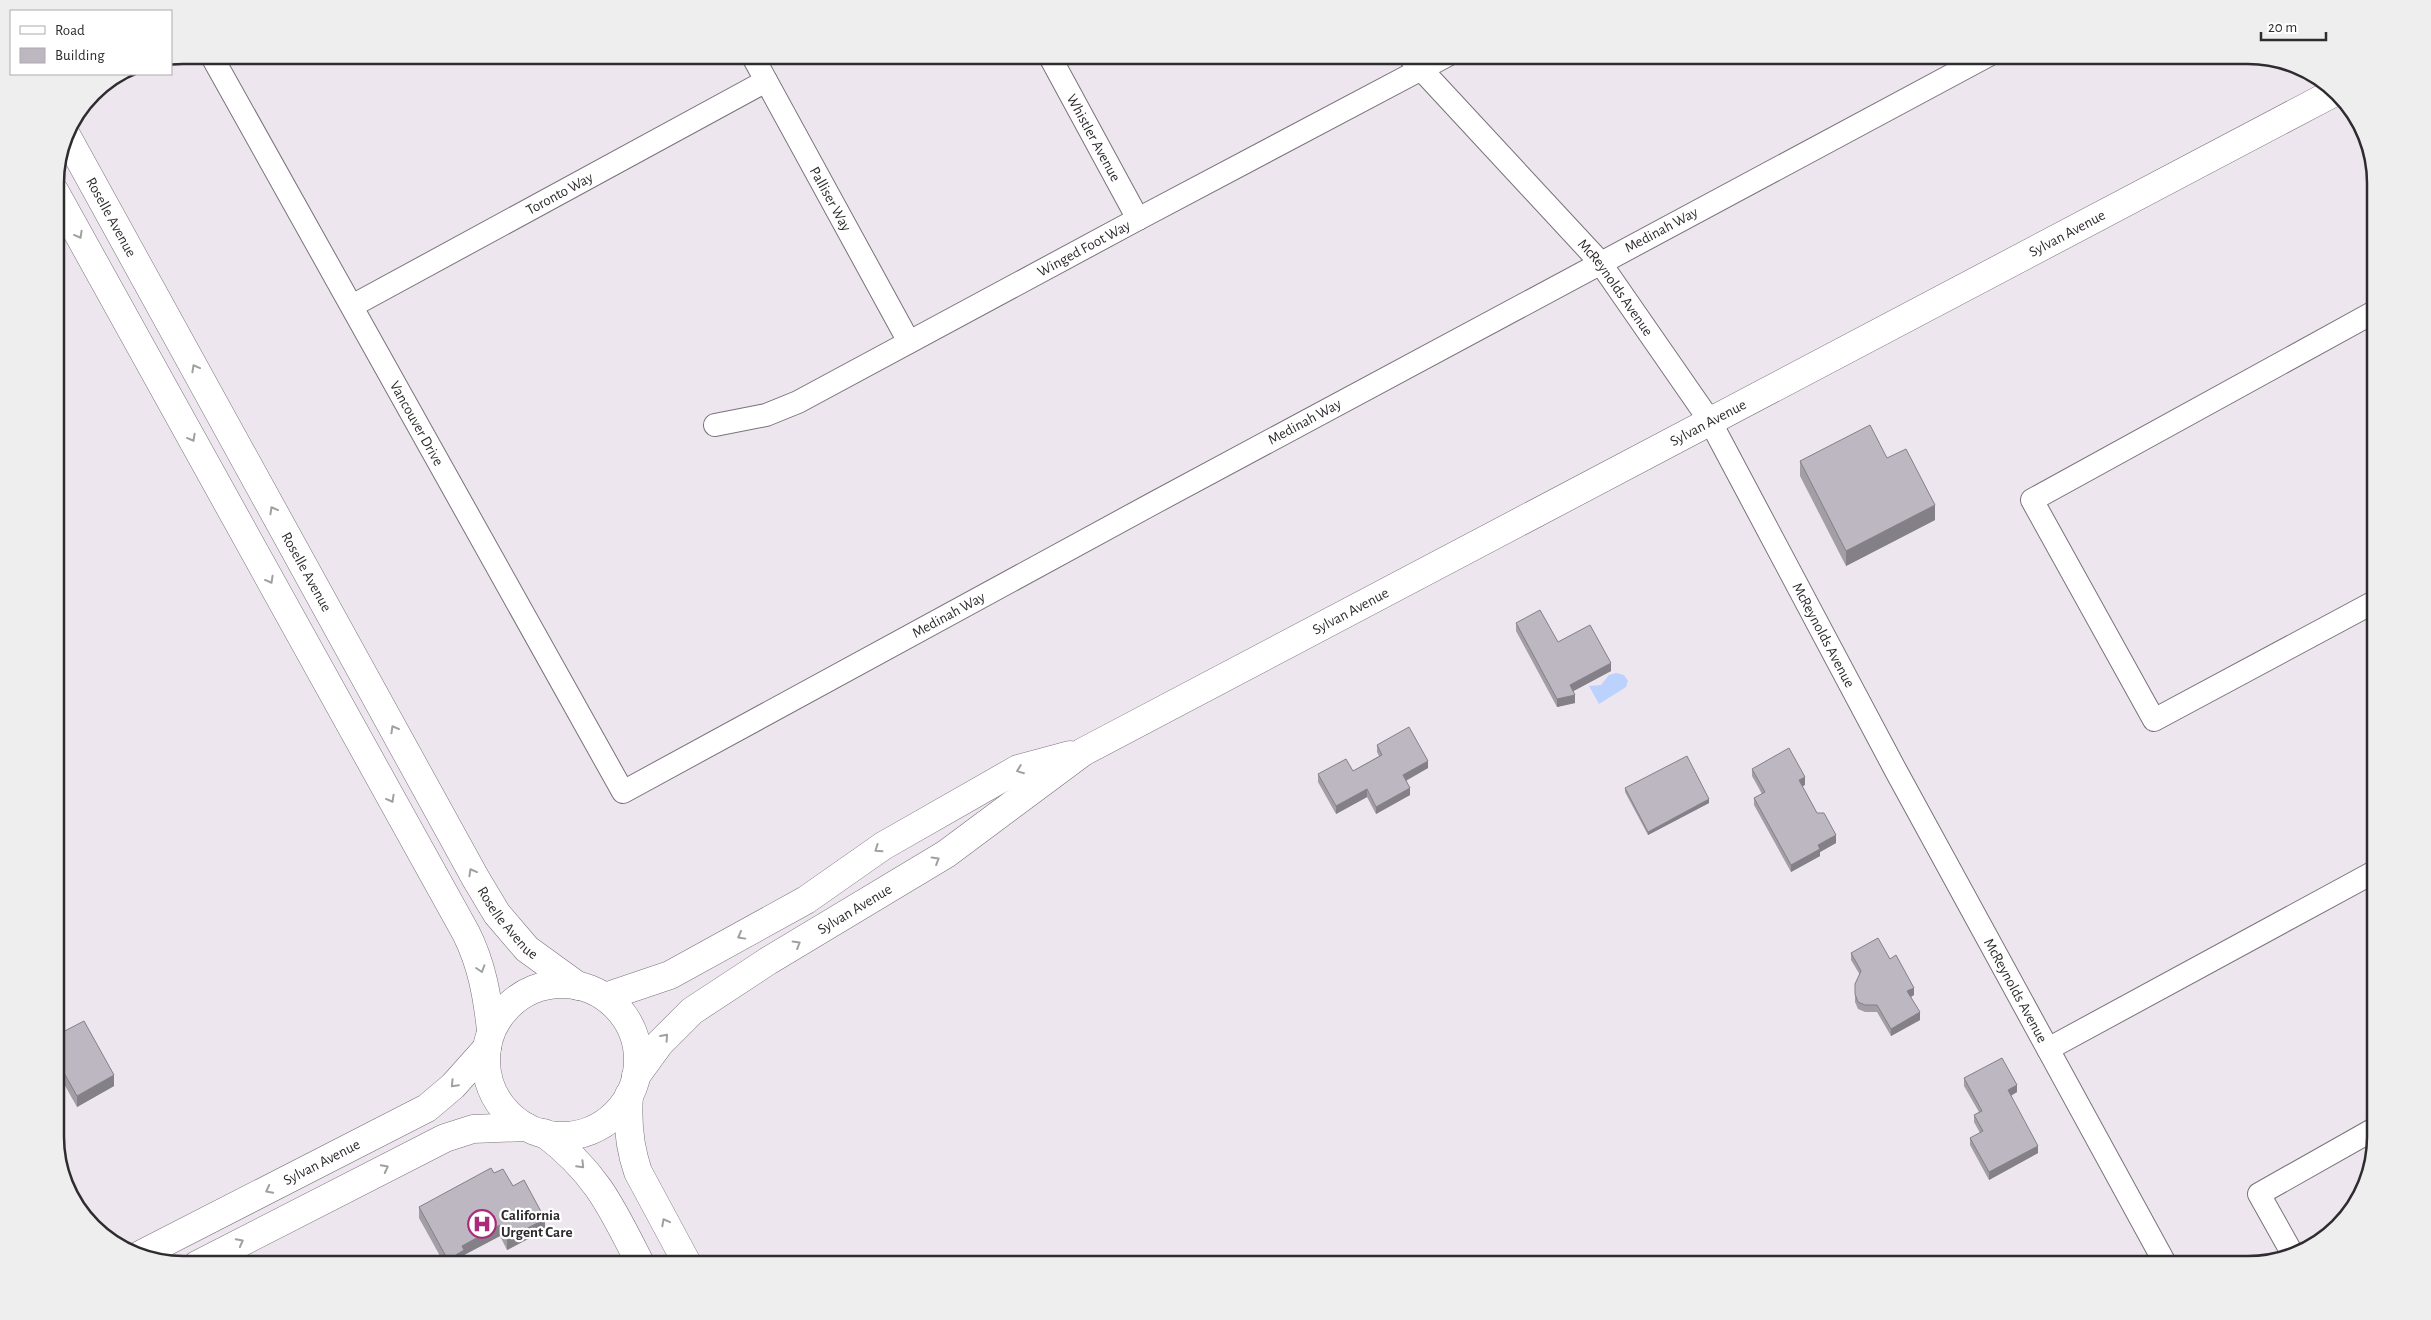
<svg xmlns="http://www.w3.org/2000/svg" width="2431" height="1320" viewBox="0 0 2431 1320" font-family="'Alegreya Sans',sans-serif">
	<rect width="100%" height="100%" fill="#eee6ef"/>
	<!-- water -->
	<path fill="#bad2fd" d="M1616 673 1624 675 1628 681 1626 687 1599 704 1589 686 1601 685 1609 675Z"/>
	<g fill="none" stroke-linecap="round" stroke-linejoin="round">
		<defs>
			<g id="street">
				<path id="s1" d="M211 55 623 792C1077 544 1532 297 1989 55"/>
				<path id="s2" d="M752 55 909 342"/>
				<path id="s3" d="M1049 55 1138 219"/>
				<path id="s4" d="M1408 55 1599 261 1710 421 1896 771 2166 1265"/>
				<path id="s5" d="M352 306 766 81"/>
				<path d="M2376 311 2032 500 2154 720 2376 601"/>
				<path id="s6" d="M715 425 766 415 798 402 1138 219 1448 55"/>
				<path d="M2048 1049 2376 871"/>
				<path d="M2292 1253 2259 1194 2376 1128"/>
			</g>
			<g id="secondary">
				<path id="s7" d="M65 133 476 879 497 914 527 949 578 986"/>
				<path d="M55 192 466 933C482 965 487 995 491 1030"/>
				<circle cx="562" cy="1060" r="76"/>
				<path d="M605 997 670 975 806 900 883 846 1018 769 1070 755"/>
				<path id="s8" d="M636 1076 660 1043 692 1011 768 961 946 854 1083 752 2333 93"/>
				<path d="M629 1095C627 1122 629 1146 638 1172L688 1265"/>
				<path d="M544 1133C597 1173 612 1208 641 1265"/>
				<path id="s9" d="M140 1255 427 1108 453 1086 487 1048"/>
				<path d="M197 1265 445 1138 473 1129 526 1127"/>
			</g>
		</defs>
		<!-- street casing -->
		<use href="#street" stroke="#7a727a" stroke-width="24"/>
		<!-- secondary casing -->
		<use href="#secondary" stroke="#7a727a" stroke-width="29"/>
		<!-- street -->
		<use href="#street" stroke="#fff" stroke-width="22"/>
		<!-- secondary -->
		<use href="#secondary" stroke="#fff" stroke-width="28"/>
	</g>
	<!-- wall -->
	<g fill="#a39da6">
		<path d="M1887 458 1935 520 1846 566 1800 476V461Z"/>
		<path d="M1516 623 1558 642 1611 671 1573 691 1575 703 1557 707 1516 631Z"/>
		<path d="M1377 745 1428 768 1406 781 1410 795 1376 814 1367 797 1336 814 1318 782V774L1353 771 1379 756 1377 752Z"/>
		<path d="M1752 769 1805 785 1802 786 1817 813 1836 843 1820 852V856L1791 872 1754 805V798L1762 794 1752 776Z"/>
		<path d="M1625 788 1709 803 1648 835 1625 792Z"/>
		<path d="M1851 953 1890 959 1914 995 1911 997 1920 1020 1891 1036 1877 1012H1865L1858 1009 1855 1002V984L1860 975 1851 960Z"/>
		<path d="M55 1036 114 1086 77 1107 55 1068Z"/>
		<path d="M1964 1078 2017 1092 2011 1096 2038 1153 1989 1180 1970 1145V1138L1980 1133 1974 1122V1115L1979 1112 1964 1086Z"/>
		<path d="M494 1173 513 1186 545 1230 507 1250 500 1236 464 1255V1262L458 1265H445L419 1218V1207Z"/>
	</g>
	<!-- shaded-wall -->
	<g fill="#848087">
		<path d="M1935 505V520L1846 566V551Z"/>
		<path d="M1611 663V671L1570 693V685Z"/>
		<path d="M1575 695V703L1557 707V699Z"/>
		<path d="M1428 761V768L1403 782V775Z"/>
		<path d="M1805 777V785L1799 788V780Z"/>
		<path d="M1410 788V795L1376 814V807Z"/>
		<path d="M1367 789V797L1336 814V806Z"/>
		<path d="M1709 799V803L1648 835V832Z"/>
		<path d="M1836 835V843L1820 852V856L1791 872V865L1818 845Z"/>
		<path d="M1914 988V995L1907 999V991Z"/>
		<path d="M1920 1012V1020L1891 1036V1029Z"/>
		<path d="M114 1075V1086L77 1107V1096Z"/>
		<path d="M2017 1085V1092L2008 1097V1090Z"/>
		<path d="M2038 1146V1153L1989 1180V1172Z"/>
		<path d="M545 1219V1230L507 1250V1239Z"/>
		<path d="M500 1225V1236L464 1255V1262L458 1265H448V1260L462 1246Z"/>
	</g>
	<!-- building -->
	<g fill="#bdb7c1" stroke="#848087">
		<path d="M1870 425 1887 458 1906 449 1935 505 1846 551 1800 461Z"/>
		<path d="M1540 610 1558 642 1590 625 1611 663 1570 685 1575 695 1557 699 1516 623Z"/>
		<path d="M1409 727 1428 761 1403 775 1410 788 1376 807 1367 789 1336 806 1318 774 1346 759 1353 771 1382 755 1377 745Z"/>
		<path d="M1789 748 1805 777 1799 780 1817 813H1824L1836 835 1818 845 1820 849 1791 865 1754 798 1765 792 1752 769Z"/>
		<path d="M1687 756 1709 799 1648 832 1625 788Z"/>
		<path d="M1878 938 1890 959 1896 955 1914 988 1907 991 1920 1012 1891 1029 1877 1005H1865L1858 1002 1855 994V984L1861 971 1851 953Z"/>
		<path d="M84 1021 114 1075 77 1096 55 1057V1036Z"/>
		<path d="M2002 1058 2017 1085 2008 1090 2038 1146 1989 1172 1970 1138 1983 1131 1974 1115 1982 1111 1964 1078Z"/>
		<path d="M491 1168 494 1173 503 1169 513 1186 524 1180 545 1219 507 1239 500 1225 462 1246 464 1250 448 1260 419 1207Z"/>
	</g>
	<!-- one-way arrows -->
	<defs><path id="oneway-chevron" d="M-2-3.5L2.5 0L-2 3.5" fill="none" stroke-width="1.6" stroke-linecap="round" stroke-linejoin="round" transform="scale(1.25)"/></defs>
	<g stroke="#a1a0a1">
		<use href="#oneway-chevron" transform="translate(79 235) rotate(61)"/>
		<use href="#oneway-chevron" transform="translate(195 368) rotate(-119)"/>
		<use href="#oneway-chevron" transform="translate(192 438) rotate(61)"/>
		<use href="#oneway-chevron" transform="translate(273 510) rotate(-119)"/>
		<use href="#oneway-chevron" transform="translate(270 580) rotate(61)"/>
		<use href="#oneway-chevron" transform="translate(394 729) rotate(-119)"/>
		<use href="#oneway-chevron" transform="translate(1020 770) rotate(159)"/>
		<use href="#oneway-chevron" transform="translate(391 799) rotate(61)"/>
		<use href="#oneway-chevron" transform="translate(878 849) rotate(146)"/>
		<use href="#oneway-chevron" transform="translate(936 860) rotate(-31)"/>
		<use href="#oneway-chevron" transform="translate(472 872) rotate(-119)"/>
		<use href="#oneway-chevron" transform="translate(741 936) rotate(151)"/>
		<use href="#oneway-chevron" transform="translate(797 944) rotate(-31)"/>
		<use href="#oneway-chevron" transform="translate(481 969) rotate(72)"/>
		<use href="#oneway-chevron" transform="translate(665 1037) rotate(-48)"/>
		<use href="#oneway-chevron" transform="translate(454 1084) rotate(134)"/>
		<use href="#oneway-chevron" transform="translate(581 1165) rotate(46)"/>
		<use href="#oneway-chevron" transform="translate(385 1168) rotate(-27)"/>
		<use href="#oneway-chevron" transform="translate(269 1190) rotate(153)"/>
		<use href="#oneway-chevron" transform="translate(665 1222) rotate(-118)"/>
		<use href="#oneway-chevron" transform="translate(240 1242) rotate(-28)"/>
	</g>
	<!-- icons -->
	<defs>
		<symbol id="hospital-ring" viewBox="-11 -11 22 22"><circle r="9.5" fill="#fff" stroke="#aa2b7a" stroke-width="1.5"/><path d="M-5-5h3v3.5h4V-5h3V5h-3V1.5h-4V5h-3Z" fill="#aa2b7a"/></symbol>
	</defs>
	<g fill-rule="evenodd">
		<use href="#hospital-ring" x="466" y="1208" width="32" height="32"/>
	</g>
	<g text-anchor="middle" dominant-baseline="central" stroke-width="4.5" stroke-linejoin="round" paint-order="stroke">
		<!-- street labels -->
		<g font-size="15" fill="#2f2c2f" stroke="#fff">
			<text stroke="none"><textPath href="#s3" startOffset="94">Whistler Avenue</textPath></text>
			<text stroke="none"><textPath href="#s5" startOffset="236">Toronto Way</textPath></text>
			<text stroke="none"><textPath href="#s2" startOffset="164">Palliser Way</textPath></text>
			<text stroke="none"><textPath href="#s7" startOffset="96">Roselle Avenue</textPath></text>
			<text stroke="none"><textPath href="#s1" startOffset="2025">Medinah Way</textPath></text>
			<text stroke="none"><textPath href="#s8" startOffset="1668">Sylvan Avenue</textPath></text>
			<text stroke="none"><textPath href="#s6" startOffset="411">Winged Foot Way</textPath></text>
			<text stroke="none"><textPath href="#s4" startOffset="312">McReynolds Avenue</textPath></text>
			<text stroke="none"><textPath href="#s1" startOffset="1620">Medinah Way</textPath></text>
			<text stroke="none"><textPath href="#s8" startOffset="1262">Sylvan Avenue</textPath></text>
			<text stroke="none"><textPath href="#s1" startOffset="422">Vancouver Drive</textPath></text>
			<text stroke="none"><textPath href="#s7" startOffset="501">Roselle Avenue</textPath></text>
			<text stroke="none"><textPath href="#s8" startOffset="858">Sylvan Avenue</textPath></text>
			<text stroke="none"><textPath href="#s1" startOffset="1215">Medinah Way</textPath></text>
			<text stroke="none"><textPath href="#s4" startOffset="718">McReynolds Avenue</textPath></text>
			<text stroke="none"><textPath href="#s8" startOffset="278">Sylvan Avenue</textPath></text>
			<text stroke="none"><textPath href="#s7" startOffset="906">Roselle Avenue</textPath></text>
			<text stroke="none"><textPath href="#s4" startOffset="1122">McReynolds Avenue</textPath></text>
			<text stroke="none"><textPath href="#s9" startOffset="204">Sylvan Avenue</textPath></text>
		</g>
		<!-- poi labels -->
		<g font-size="15" font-weight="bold" fill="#2f2c2f" stroke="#fff" text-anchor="start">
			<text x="501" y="1215">California<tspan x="501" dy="17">Urgent Care</tspan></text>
		</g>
	</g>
	<!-- crop -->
	<path d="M0 0H2431V1320H0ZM183 64H2248A119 119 0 0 1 2367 183V1137A119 119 0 0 1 2248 1256H183A119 119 0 0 1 64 1137V183A119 119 0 0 1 183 64Z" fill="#eee" fill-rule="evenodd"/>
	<path fill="none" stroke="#2f2c2f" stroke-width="2.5" d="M183 64H2248A119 119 0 0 1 2367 183V1137A119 119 0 0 1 2248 1256H183A119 119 0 0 1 64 1137V183A119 119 0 0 1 183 64Z"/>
	<!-- legend -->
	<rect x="10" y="10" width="162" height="65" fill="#ffffff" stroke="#acabac"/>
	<rect x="20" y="26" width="25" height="8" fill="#ffffff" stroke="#acabac"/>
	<text x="55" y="35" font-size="15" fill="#2f2c2f">Road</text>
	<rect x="20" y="48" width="25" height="15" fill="#bdb7c1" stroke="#acabac"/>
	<text x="55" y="60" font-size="15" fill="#2f2c2f">Building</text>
	<!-- scale -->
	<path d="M2261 32v8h65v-8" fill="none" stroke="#2f2c2f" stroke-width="2.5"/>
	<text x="2268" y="32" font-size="15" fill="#2f2c2f" stroke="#ffffff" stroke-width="4" paint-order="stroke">20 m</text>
</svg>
